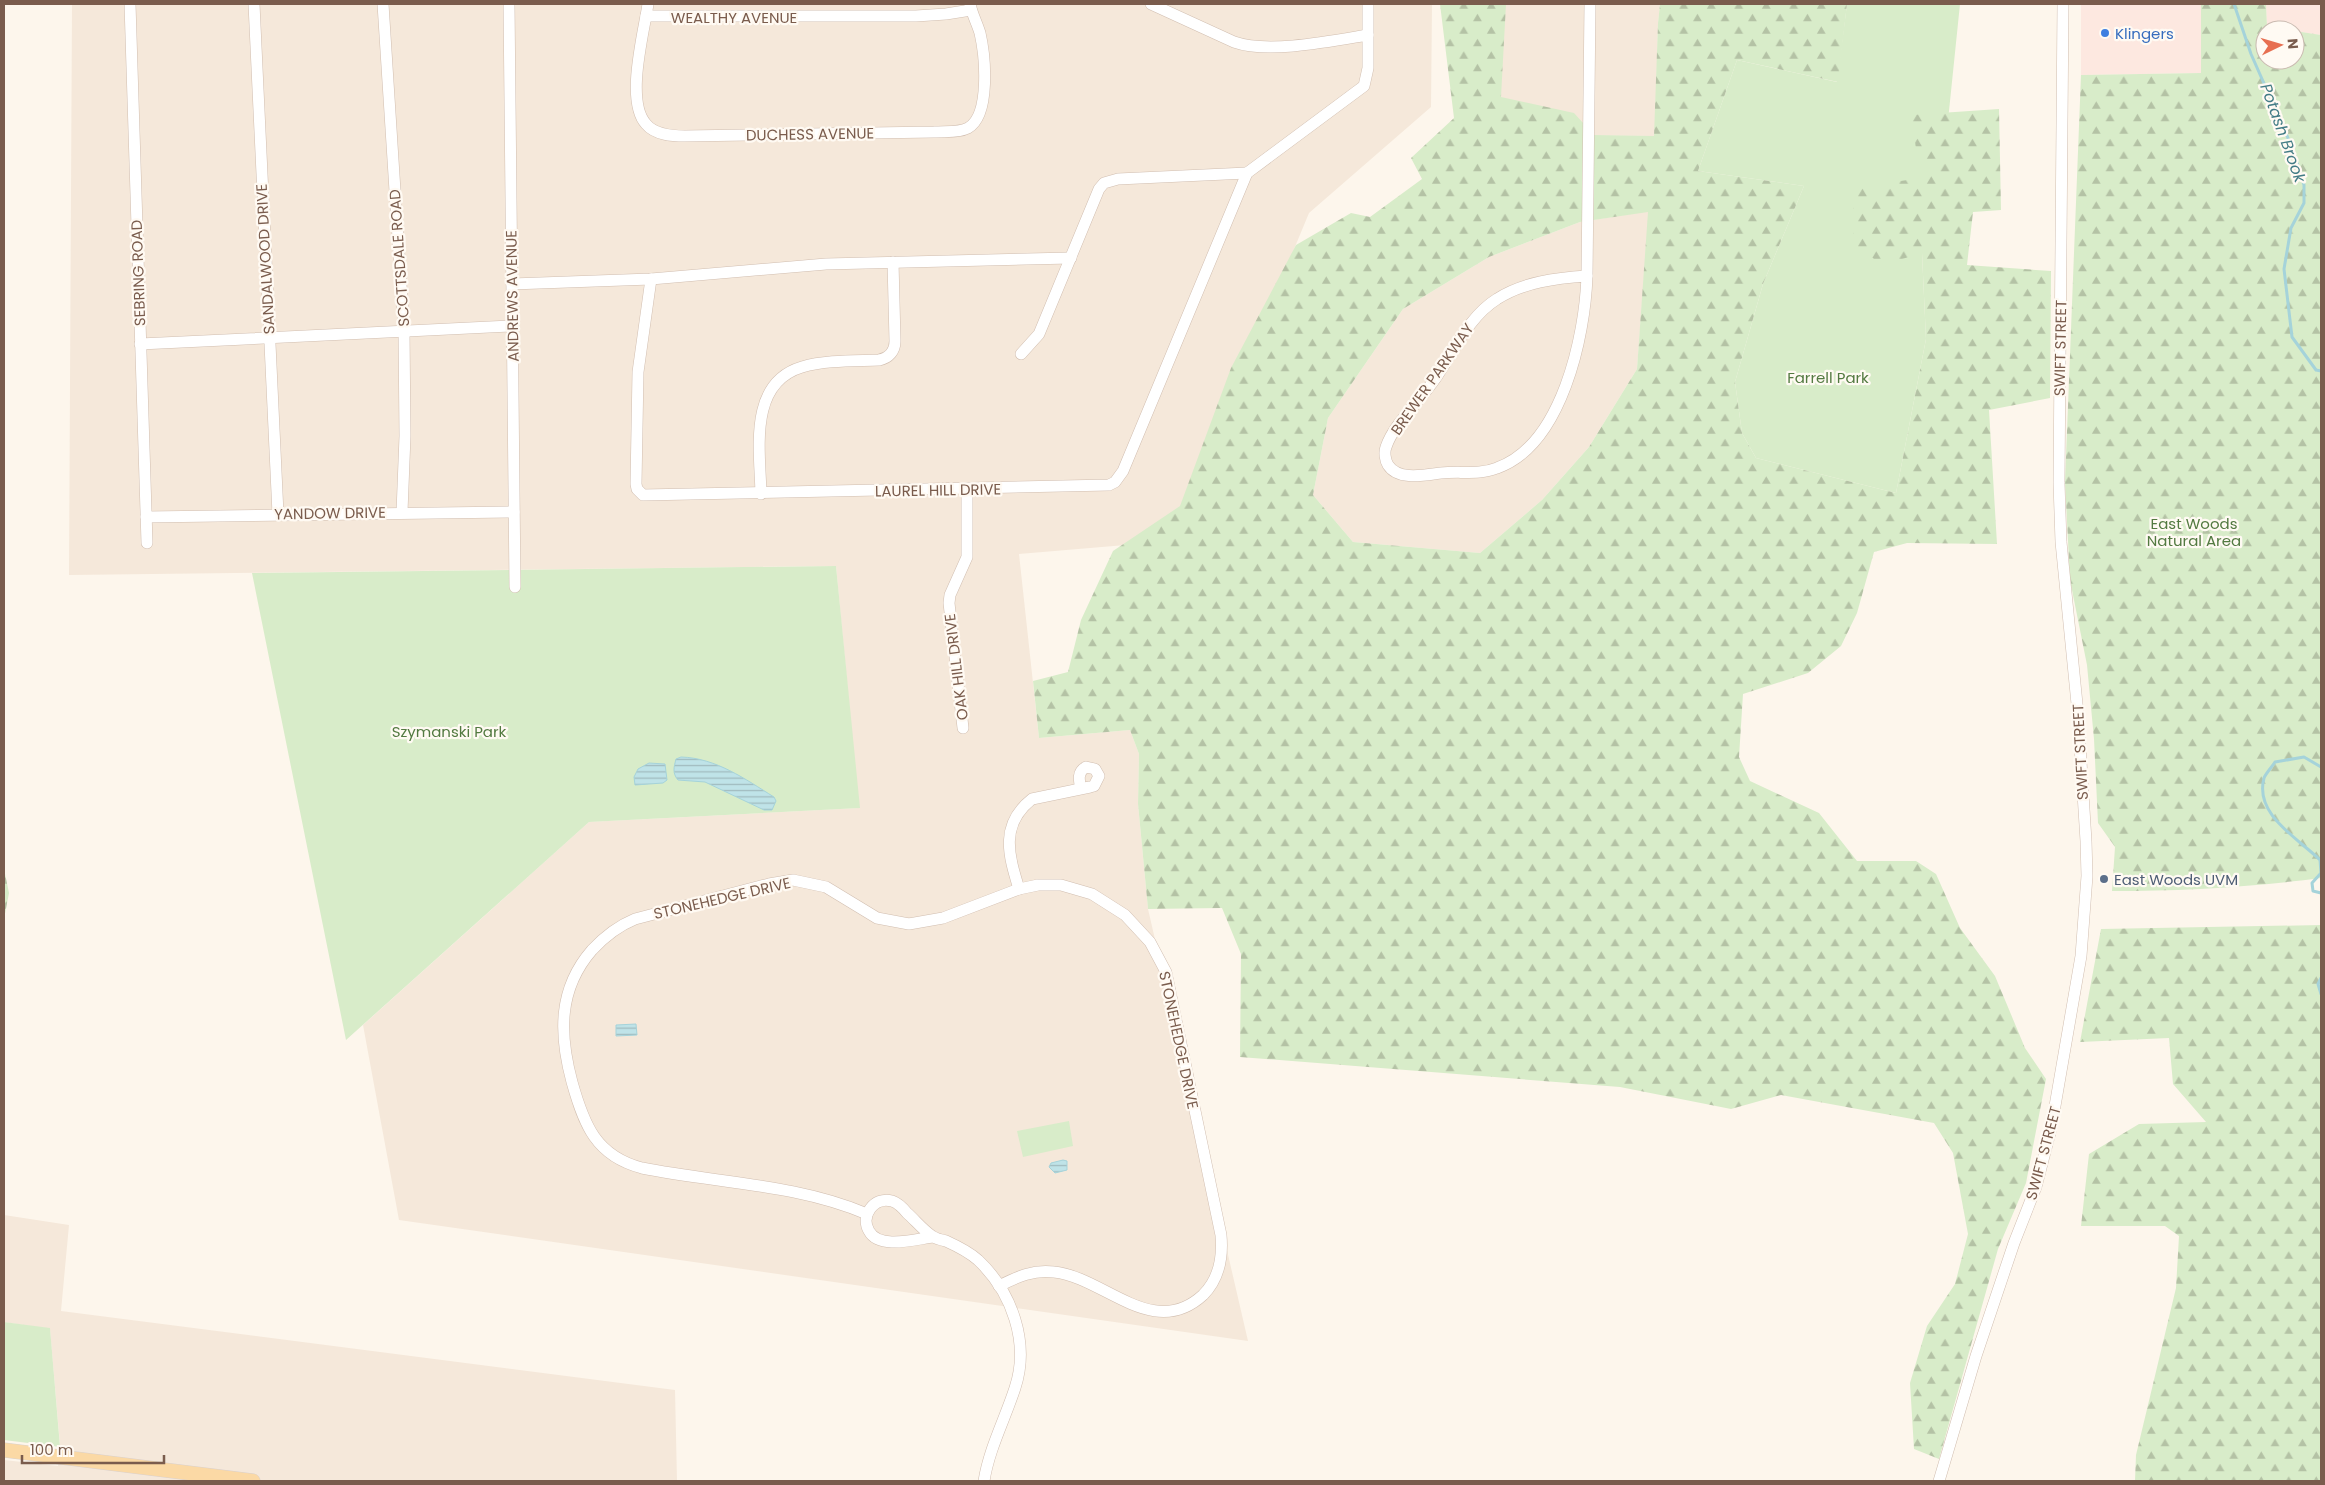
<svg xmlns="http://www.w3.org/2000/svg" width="2325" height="1485" viewBox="0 0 2325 1485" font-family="Poppins,sans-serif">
	<defs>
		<pattern id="forest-firs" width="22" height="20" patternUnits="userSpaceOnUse" patternTransform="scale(1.25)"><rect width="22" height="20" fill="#d8ecc9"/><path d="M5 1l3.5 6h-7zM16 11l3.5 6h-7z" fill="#b4c2a5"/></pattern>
		<pattern id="water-rules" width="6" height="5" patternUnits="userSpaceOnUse" patternTransform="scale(1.25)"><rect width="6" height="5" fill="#bfe3e8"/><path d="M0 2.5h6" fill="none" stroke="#a0bbbe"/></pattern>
	</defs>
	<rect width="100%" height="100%" fill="#fdf6ec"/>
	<!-- residential -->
	<g fill="#f5e8da">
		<path d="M72 4H1432L1431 107 1309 213 1173 541 1019 554 1039 738 1130 730 1139 754 1138 804 1148 909 1248 1341 399 1220 363 1025 589 822 859 808 836 566 69 575Z"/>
		<path d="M1495 4H1660L1658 23 1655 136 1494 135Z"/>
		<path d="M1649 211 1637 369 1589 447 1542 500 1480 553 1353 542 1313 495 1328 418 1403 309 1489 257 1580 222Z"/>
		<path d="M4 1215 69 1225 61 1311 675 1390 677 1481H4V1460L58 1466 60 1445 50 1329 4 1322Z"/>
	</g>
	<!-- commercial -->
	<g fill="#fde8e0">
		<path d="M2081 4H2201V73L2081 75Z"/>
		<path d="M2266 4H2321V35L2267 27Z"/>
	</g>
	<!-- green -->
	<g fill="#d8ecc9">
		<path d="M1847 4H1960L1946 140 1922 253 1926 339 1896 493 1756 458 1742 433 1735 382 1763 284 1804 186 1698 171 1737 60 1837 82Z"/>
		<path d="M836 566 860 808 589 822 346 1040 252 573Z"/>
		<path d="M1069 1121 1073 1146 1023 1157 1017 1131Z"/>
		<path d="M4 1322 50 1328 60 1447 4 1440Z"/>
	</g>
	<!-- forest -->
	<g fill="url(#forest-firs)" fill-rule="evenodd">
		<path d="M1440 4H1506L1501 97 1574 113 1594 135 1654 136 1658 23 1660 4H1847L1838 82 1737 60 1698 171 1804 186 1763 284 1735 382 1742 433 1756 458 1896 493 1926 339 1922 253 1882 265 1853 243V188L1928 177 1918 162 1911 115 1999 109 2001 210 1973 212 1967 265 2051 271 2050 398 1989 410 1997 544 1907 543 1874 552 1857 613 1841 646 1808 673 1743 694 1739 757 1750 781 1819 813 1857 861H1916L1936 874 1960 928 1995 976 2025 1048 2046 1079 2026 1183 1998 1249 1939 1459 1914 1449 1910 1383 1927 1326 1955 1284 1968 1234 1953 1153 1934 1123 1781 1095 1731 1109 1620 1087 1240 1057 1241 954 1222 908 1148 909 1138 804 1139 754 1130 730 1039 738 1033 681 1068 672 1081 620 1113 551 1180 506 1231 368 1296 245 1351 213 1370 217 1422 179 1411 158 1454 118ZM1648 212 1637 369 1589 447 1542 500 1480 553 1353 542 1313 495 1328 418 1403 309 1489 257 1580 222Z"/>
		<path d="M2201 4H2266L2267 27 2287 30H2265V60H2295V31L2321 35V878C2251 887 2182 891 2112 891L2115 847 2098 823 2094 739 2087 665 2070 580 2065 482 2081 75 2201 73Z"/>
		<path d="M4 869 9 893 4 919Z"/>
		<path d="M2321 925V1481H2135L2136 1455 2176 1288 2179 1236 2165 1226H2081L2089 1154 2139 1124 2206 1122 2173 1084 2169 1038 2080 1042 2101 929Z"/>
	</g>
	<!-- water -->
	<g fill="url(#water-rules)" stroke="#a5d3da">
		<path d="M681 757C716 758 745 779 774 797L776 801 772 810H764L705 782 678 780C672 773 674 767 676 759Z"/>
		<path d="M649 763 665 764 667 780 663 783 635 785 634 777 638 769Z"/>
		<path d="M636 1024 637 1035 616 1036V1025Z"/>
		<path d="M1063 1160 1067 1161V1170L1055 1173 1049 1167 1051 1163Z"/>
	</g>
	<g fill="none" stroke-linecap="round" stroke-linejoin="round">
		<!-- stream -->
		<g stroke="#a5d3da" stroke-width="3">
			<path d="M2234 4 2251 54 2292 147 2304 185V203L2291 228 2284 269 2292 337 2316 370 2321 371"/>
			<path d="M2321 767 2304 757 2275 762C2272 767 2266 773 2264 778 2254 815 2298 838 2320 860L2321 873 2312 883 2313 891 2321 893"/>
			<path d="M2321 978 2318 984 2321 994"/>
		</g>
		<defs>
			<g id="minor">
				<path d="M130 4 147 543"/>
				<path d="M254 4 278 514"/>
				<path d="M383 4 404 331 405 436 402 512"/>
				<path d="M509 4 515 587"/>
				<path d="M648 4C644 32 625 101 646 124 655 135 672 136 685 136L934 132C945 131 959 133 968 128 991 115 985 55 980 33 977 23 972 14 970 4"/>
				<path d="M1151 4 1234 42C1268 54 1332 41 1368 35"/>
				<path d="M646 16H916L946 14 971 10"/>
				<path d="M1587 276C1585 336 1562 445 1497 468 1480 475 1459 471 1441 473 1425 475 1398 481 1388 465 1385 460 1384 452 1386 447 1394 423 1421 400 1435 379 1454 352 1468 317 1497 299 1523 282 1557 278 1587 276Z"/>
				<path d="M1587 276 1590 4"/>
				<path d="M651 279 638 372 636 484 637 489 643 495 1109 485 1115 482 1123 471 1247 173 1364 86 1368 68V4"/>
				<path d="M512 284 651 279 826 264 1071 258"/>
				<path d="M140 344 512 326"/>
				<path d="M1021 354 1039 334 1099 189 1104 183 1118 179 1247 173"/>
				<path d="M761 494C760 450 748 383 802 367 826 360 854 361 879 360 889 358 895 351 895 341L893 262"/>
				<path d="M146 517 514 512"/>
				<path d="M963 728 949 603 950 595 967 557V490"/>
				<path d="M1019 889C1009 856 999 825 1032 799L1090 787 1094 786 1099 776 1095 769 1086 767C1077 772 1079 780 1081 789"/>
				<path d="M867 1214C797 1184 717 1183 642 1168 596 1156 584 1125 572 1082 559 1034 558 989 592 950 605 936 618 926 635 919L769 884 793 880 826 887 877 918 909 924 943 918 1019 889 1038 885H1061L1092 894 1125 915 1150 942 1166 972 1221 1235C1223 1257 1219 1279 1203 1295 1153 1341 1104 1277 1054 1272 1034 1269 1017 1277 999 1286"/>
				<path d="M933 1237C916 1239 879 1250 869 1231 860 1216 874 1196 892 1201 898 1203 903 1208 907 1213 915 1220 923 1230 932 1236 936 1239 941 1240 946 1241 957 1246 969 1252 978 1260 1012 1292 1030 1343 1015 1388 1005 1419 989 1449 984 1481"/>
				<path d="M1939 1481 1976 1356 2014 1243 2036 1187 2051 1129 2081 956 2087 876 2086 841 2078 714 2061 542 2059 483 2063 4"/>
			</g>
			<path id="major" d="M4 1450 253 1481"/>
		</defs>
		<!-- minor casing -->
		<use href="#minor" stroke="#d1beb0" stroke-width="12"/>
		<!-- major casing -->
		<use href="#major" stroke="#dad1cd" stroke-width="15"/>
		<!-- minor -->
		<use href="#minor" stroke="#fff" stroke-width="11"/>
		<!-- major -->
		<use href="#major" stroke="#fbd9a5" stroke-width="14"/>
	</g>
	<!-- markers -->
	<circle fill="#3f7fe0" stroke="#fffaf3" stroke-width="2" cx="2105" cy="33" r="5"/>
	<circle fill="#5c6f8a" stroke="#fffaf3" stroke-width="2" cx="2104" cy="879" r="5"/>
	<g text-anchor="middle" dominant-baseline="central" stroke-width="4.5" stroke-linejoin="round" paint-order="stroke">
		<!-- street labels -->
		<g font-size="15" fill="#7a5c4d" stroke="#fffaf3">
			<text x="734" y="17">WEALTHY AVENUE</text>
			<text transform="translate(810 134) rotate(-1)">DUCHESS AVENUE</text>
			<text transform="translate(399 258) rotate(-94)">SCOTTSDALE ROAD</text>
			<text transform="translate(265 259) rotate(-93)">SANDALWOOD DRIVE</text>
			<text transform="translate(138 273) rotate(-92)">SEBRING ROAD</text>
			<text transform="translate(512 296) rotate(-91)">ANDREWS AVENUE</text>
			<text transform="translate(2060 348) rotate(-89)">SWIFT STREET</text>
			<text transform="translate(1432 379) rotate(-55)">BREWER PARKWAY</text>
			<text transform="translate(938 490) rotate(-1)">LAUREL HILL DRIVE</text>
			<text transform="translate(330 513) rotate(-1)">YANDOW DRIVE</text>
			<text transform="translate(956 667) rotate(-97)">OAK HILL DRIVE</text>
			<text transform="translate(2080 752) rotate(-93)">SWIFT STREET</text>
			<text transform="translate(722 898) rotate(-13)">STONEHEDGE DRIVE</text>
			<text transform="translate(1179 1040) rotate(78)">STONEHEDGE DRIVE</text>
			<text transform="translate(2043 1153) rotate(-75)">SWIFT STREET</text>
		</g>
		<!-- shop labels -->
		<g font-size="15" fill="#366cbe" stroke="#fffaf3" text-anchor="start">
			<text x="2115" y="33">Klingers</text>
		</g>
		<!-- park labels -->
		<g font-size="15" fill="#537a41" stroke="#fffaf3">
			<text x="1828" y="377">Farrell Park</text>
			<text x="2194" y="523">East Woods<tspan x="2194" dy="17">Natural Area</tspan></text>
			<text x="449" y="731">Szymanski Park</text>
		</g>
		<!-- service labels -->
		<g font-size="15" fill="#4e5e75" stroke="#fffaf3" text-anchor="start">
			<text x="2114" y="879">East Woods UVM</text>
		</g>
		<!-- water labels -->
		<g font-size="16" font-style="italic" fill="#437c86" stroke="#fffaf3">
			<text transform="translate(2283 133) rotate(70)">Potash Brook</text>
		</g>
	</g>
	<!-- border -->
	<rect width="2325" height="1485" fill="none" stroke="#7a5c4d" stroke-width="10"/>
	<!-- north arrow -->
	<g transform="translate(2280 45) rotate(85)"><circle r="24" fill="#fffaf3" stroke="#cabbb1"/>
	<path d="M0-4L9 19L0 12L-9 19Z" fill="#e76f51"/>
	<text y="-8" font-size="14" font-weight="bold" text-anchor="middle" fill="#7a5c4d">N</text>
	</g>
	<!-- scale -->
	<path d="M22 1455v8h142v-8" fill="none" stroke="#7a5c4d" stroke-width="2.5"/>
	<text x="30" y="1455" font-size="15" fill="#7a5c4d" stroke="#fffaf3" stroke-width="4" paint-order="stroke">100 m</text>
</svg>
